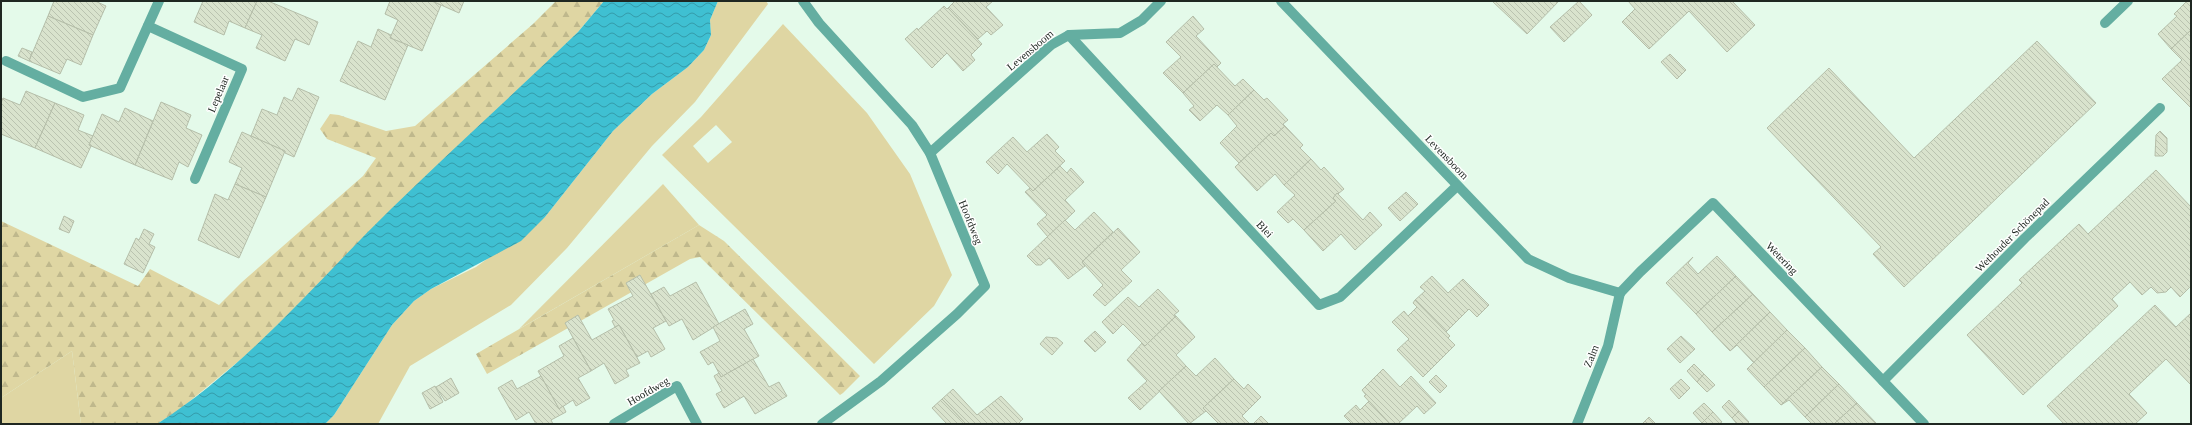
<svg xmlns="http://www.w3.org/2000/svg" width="2192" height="425" viewBox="0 0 2192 425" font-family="'Times New Roman',serif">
	<defs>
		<pattern id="forest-firs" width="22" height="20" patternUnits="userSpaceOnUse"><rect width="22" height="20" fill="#dfd6a3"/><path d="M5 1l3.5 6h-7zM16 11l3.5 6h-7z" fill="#bfb88c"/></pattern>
		<pattern id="water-waves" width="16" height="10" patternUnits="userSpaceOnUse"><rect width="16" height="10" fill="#3fc0d2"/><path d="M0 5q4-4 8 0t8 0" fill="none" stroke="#349caa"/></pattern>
		<pattern id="building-back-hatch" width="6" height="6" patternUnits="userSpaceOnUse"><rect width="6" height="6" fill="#d9e3cd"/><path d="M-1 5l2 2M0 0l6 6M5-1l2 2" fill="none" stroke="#bac3b0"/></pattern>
	</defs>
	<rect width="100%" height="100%" fill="#e4faea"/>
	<!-- grass -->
	<g fill="#dfd6a3" fill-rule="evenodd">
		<path d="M718 1H766L768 4 695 102 652 146 567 248 511 305 410 366 378 424H325L334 415 392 325 414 301 431 289 476 267 545 217 613 131 652 94 688 67 704 50 711 35 710 20Z"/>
		<path d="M783 24 867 113 910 174 952 275 934 306 874 364 662 155 701 117ZM716 125 732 142 708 163 693 146Z"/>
		<path d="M663 184 699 225 519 329Z"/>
		<path d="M72 351 81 424H1V398Z"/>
	</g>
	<!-- forest -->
	<g fill="url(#forest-firs)">
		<path d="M556 1H604L578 32 251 351 179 410 157 424H81L72 351 1 398V221L138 286 150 269 219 305 242 282 363 176 376 158 327 139 320 129 330 114 339 115 386 131 415 126 533 24Z"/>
		<path d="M699 225 724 241 860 376 843 393 840 395 700 257 690 259 487 374 476 354Z"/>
	</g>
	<!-- water -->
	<path fill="url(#water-waves)" d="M604 1H718L710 20 711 35 704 50 688 67 652 94 613 131 545 217 521 241 431 289 414 301 392 325 334 415 325 424H157C247 367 315 283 391 209 452 149 516 92 578 32Z"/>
	<!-- building -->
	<g fill="url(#building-back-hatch)" stroke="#b5bea9">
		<path d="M54 1H95L106 6 93 35 48 16Z"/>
		<path d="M203 1H257L245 28 229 21 224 35 194 22Z"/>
		<path d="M257 1H268L318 22 309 45 295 39 285 61 256 48 262 35 245 28Z"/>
		<path d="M390 1H432L441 5 422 51 390 38 398 20 385 14Z"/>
		<path d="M432 1H464L459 13Z"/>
		<path d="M955 1H993L986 7 1003 25 991 35 987 31 978 39 948 8Z"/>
		<path d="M1492 1H1559L1527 34Z"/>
		<path d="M1579 1 1592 15 1564 42 1550 27Z"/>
		<path d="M1628 1H1732L1755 25 1727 52 1689 11 1649 49 1622 22 1635 9Z"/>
		<path d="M2187 1H2191V30L2171 49 2158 34 2177 16 2174 14Z"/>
		<path d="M944 6 947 9 948 8 982 44 971 55 975 60 963 71 947 53 932 68 905 39 917 28 918 30Z"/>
		<path d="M48 16 93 35 81 65 67 59 60 74 29 61Z"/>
		<path d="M1193 16 1204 29 1196 36 1221 63 1217 67 1214 64 1183 93 1163 73 1181 57 1166 42Z"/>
		<path d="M378 29 391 35 390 38 408 45 385 100 340 81 358 41 371 47Z"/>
		<path d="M2191 30V106L2190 107 2162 79 2182 60 2171 49Z"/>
		<path d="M2037 41 2096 103 1904 287 1873 254 1881 247 1767 128 1829 68 1914 158Z"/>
		<path d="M22 48 32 52 29 61 18 56Z"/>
		<path d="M1670 54 1686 70 1677 79 1661 62Z"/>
		<path d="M1214 64 1235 86 1243 79 1254 90 1228 115 1217 105 1200 121 1189 110 1194 106 1183 93Z"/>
		<path d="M298 88 319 97 294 157 285 153V151L251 136 262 109 277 115 284 97 292 101Z"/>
		<path d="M1254 90 1264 100 1267 98 1288 120 1283 124 1285 126 1274 136 1271 133 1239 163 1220 143 1237 126 1228 115Z"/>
		<path d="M26 91 55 103 35 148 1 134V103L3 98 20 105Z"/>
		<path d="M161 102 191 115 186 128 202 135 188 167 179 162 172 180 135 165Z"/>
		<path d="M55 103 84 115 78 130 93 136 89 145 91 146 81 168 35 148Z"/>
		<path d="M125 108 153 121 135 165 89 145 102 114 119 122Z"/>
		<path d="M1285 126 1303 145 1300 148 1311 159 1284 185 1275 174 1257 191 1235 167 1271 133 1274 136Z"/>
		<path d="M2160 131 2167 138V152L2163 156H2155L2156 135Z"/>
		<path d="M242 132 285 151 266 197 235 184 242 168 229 162Z"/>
		<path d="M1047 134 1059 147 1055 151 1065 161 1033 191 1007 164 998 174 986 162 1013 137 1027 152Z"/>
		<path d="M1311 159 1321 170 1324 167 1344 189 1333 198 1336 201 1304 230 1293 219 1288 223 1277 212 1295 195 1284 185Z"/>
		<path d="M1060 166 1067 173 1071 168 1084 182 1065 200 1075 211 1048 237 1037 224 1047 215 1025 192 1030 188 1033 191Z"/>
		<path d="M2156 170 2191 207V286L2180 297 2171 287 2166 292 2157 293 2151 287 2142 295 2130 282 2112 299 2118 306 2023 395 1967 335 2022 283 2019 280 2079 224 2088 234Z"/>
		<path d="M235 184 266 197 239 258 198 240 215 194 228 200Z"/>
		<path d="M1406 192 1418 204 1400 221 1388 208Z"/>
		<path d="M1337 193 1363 220 1370 212 1382 225 1355 250 1341 234 1323 251 1304 230 1336 201 1333 198Z"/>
		<path d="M1094 212 1113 232 1082 262 1085 266 1068 279 1049 258 1041 265H1036L1027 256 1065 220 1075 230Z"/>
		<path d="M64 216 74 221 69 233 59 229Z"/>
		<path d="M1118 228 1140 252 1121 270 1132 281 1105 306 1093 295 1103 285 1082 262Z"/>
		<path d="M144 229 154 234 149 244 155 247 143 273 124 264 136 238 139 240Z"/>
		<path d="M1717 256 1736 276 1696 314 1666 283 1693 257 1688 263 1698 274Z"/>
		<path d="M640 275 666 321 653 328 665 349 651 357 648 351 637 357 619 325 615 327 612 321 614 320 608 309 633 296 626 283Z"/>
		<path d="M1432 276 1448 293 1463 279 1489 305 1477 317 1469 309 1446 332 1415 300 1425 291 1420 287Z"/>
		<path d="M1736 276 1753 294 1712 332 1696 314Z"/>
		<path d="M696 282 719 324 693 340 682 319 669 326 651 294 664 287 670 296Z"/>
		<path d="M1158 289 1179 311 1174 315 1176 316 1145 346 1123 324 1113 334 1102 322 1128 297 1139 307Z"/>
		<path d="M1753 294 1770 312 1730 351 1712 332Z"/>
		<path d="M1415 300 1450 336 1448 338 1455 345 1423 377 1397 350 1409 339 1392 322 1404 311 1408 316 1417 307 1413 303Z"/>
		<path d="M2155 305 2176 327 2191 313V385L2166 359 2129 394 2147 413 2135 424H2064L2047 406Z"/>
		<path d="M745 309 753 324 744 329 759 356 721 377 713 362 708 365 700 352 720 341 713 327Z"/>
		<path d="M1770 312 1787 330 1754 363 1737 345 1730 351Z"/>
		<path d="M578 315 592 340 619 325 640 363 626 370 629 376 615 384 604 363 591 371 565 323Z"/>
		<path d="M1176 316 1195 337 1176 355 1186 366 1140 410 1128 398 1147 381 1127 360 1142 343 1145 346Z"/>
		<path d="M1787 330 1805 348 1764 387 1747 369Z"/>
		<path d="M1095 331 1106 342 1095 352 1084 341Z"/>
		<path d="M1681 336 1695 349 1680 363 1667 349Z"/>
		<path d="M1046 337 1057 338 1063 343 1052 355 1040 344Z"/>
		<path d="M573 338 591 371 578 378 590 398 576 406 573 400 559 409 538 371 564 356 559 346Z"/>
		<path d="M1805 348 1822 367 1781 405 1764 387Z"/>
		<path d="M1215 358 1234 379 1203 408 1206 411 1189 424 1159 391 1186 366 1196 376Z"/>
		<path d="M753 359 769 387 779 382 787 396 755 414 744 396 724 408 716 394 722 391 714 376 719 373 721 377Z"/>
		<path d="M1694 364 1704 374 1697 382 1687 371Z"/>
		<path d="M1822 367 1839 384 1805 417 1789 400 1781 405Z"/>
		<path d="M1383 369 1400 387 1411 376 1436 403 1424 414 1417 406 1398 424H1390L1364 396 1366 395 1362 390Z"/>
		<path d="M1704 374 1715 385 1707 392 1697 382Z"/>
		<path d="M1436 375 1447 386 1440 393 1429 382Z"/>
		<path d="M541 376 559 409 563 406 566 412 551 420 553 424H536L529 412 516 420 498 388 512 380 517 389Z"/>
		<path d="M451 378 459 393 445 401 436 387Z"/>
		<path d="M1234 379 1244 389 1248 384 1261 397 1242 416 1250 424H1219L1203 408Z"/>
		<path d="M1681 379 1690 388 1679 399 1670 389Z"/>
		<path d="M1839 384 1857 403 1834 424H1812L1805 417Z"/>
		<path d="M435 386 443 402 430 409 422 393Z"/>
		<path d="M953 389 977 415 1001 396 1023 419 1018 424H966L942 399Z"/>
		<path d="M942 399 966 424H947L932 408Z"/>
		<path d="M1729 400 1739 411 1732 418 1722 407Z"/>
		<path d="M1369 401 1390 424H1352L1344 416 1356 405 1360 410Z"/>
		<path d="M1704 403 1713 412 1702 423 1693 413Z"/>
		<path d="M1857 403 1876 423 1874 424H1834Z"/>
		<path d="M1739 411 1749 422 1747 424H1737L1732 418Z"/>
		<path d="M1713 412 1722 422 1719 424H1703L1702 423Z"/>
		<path d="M1261 416 1269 424H1253Z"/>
		<path d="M1649 417 1656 424H1642Z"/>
	</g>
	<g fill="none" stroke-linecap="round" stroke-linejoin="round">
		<!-- minor -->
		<g stroke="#64aea1" stroke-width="10">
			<path d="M803 1 819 23 912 125 930 153 985 286 957 314 881 381 822 424"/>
			<path d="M1281 1 1528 259 1569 278 1620 293"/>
			<path d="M2105 23 2128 1"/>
			<path d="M148 26 242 69 195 179"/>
			<path d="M1069 35 1319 305 1340 297 1457 186"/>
			<path d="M6 61 83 97 120 88 159 1"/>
			<path d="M930 153 1051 45 1069 35 1120 33 1142 20 1161 1"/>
			<path d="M1620 293 1640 272 1713 203 1924 424"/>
			<path d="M1883 381 2025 238 2160 108"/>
			<path d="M614 424 677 386 697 424"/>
			<path d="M1577 424 1608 346 1620 293"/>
		</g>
	</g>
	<g text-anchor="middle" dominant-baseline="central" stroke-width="3" stroke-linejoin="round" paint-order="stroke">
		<!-- street labels -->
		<g font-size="11" fill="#1f2721" stroke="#fff">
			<text transform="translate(1030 50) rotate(-40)">Levensboom</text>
			<text transform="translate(218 94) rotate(-67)">Lepelaar</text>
			<text transform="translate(1447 157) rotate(46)">Levensboom</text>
			<text transform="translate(971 222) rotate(68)">Hoofdweg</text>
			<text transform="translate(1265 229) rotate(47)">Blei</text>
			<text transform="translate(2012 235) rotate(-45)">Wethouder Schönepad</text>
			<text transform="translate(1782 258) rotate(46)">Wetering</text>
			<text transform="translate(1591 356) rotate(-68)">Zalm</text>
			<text transform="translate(648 391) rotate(-30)">Hoofdweg</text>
		</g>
	</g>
	<!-- border -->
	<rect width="2192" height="425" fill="none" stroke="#1f2721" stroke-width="4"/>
</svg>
